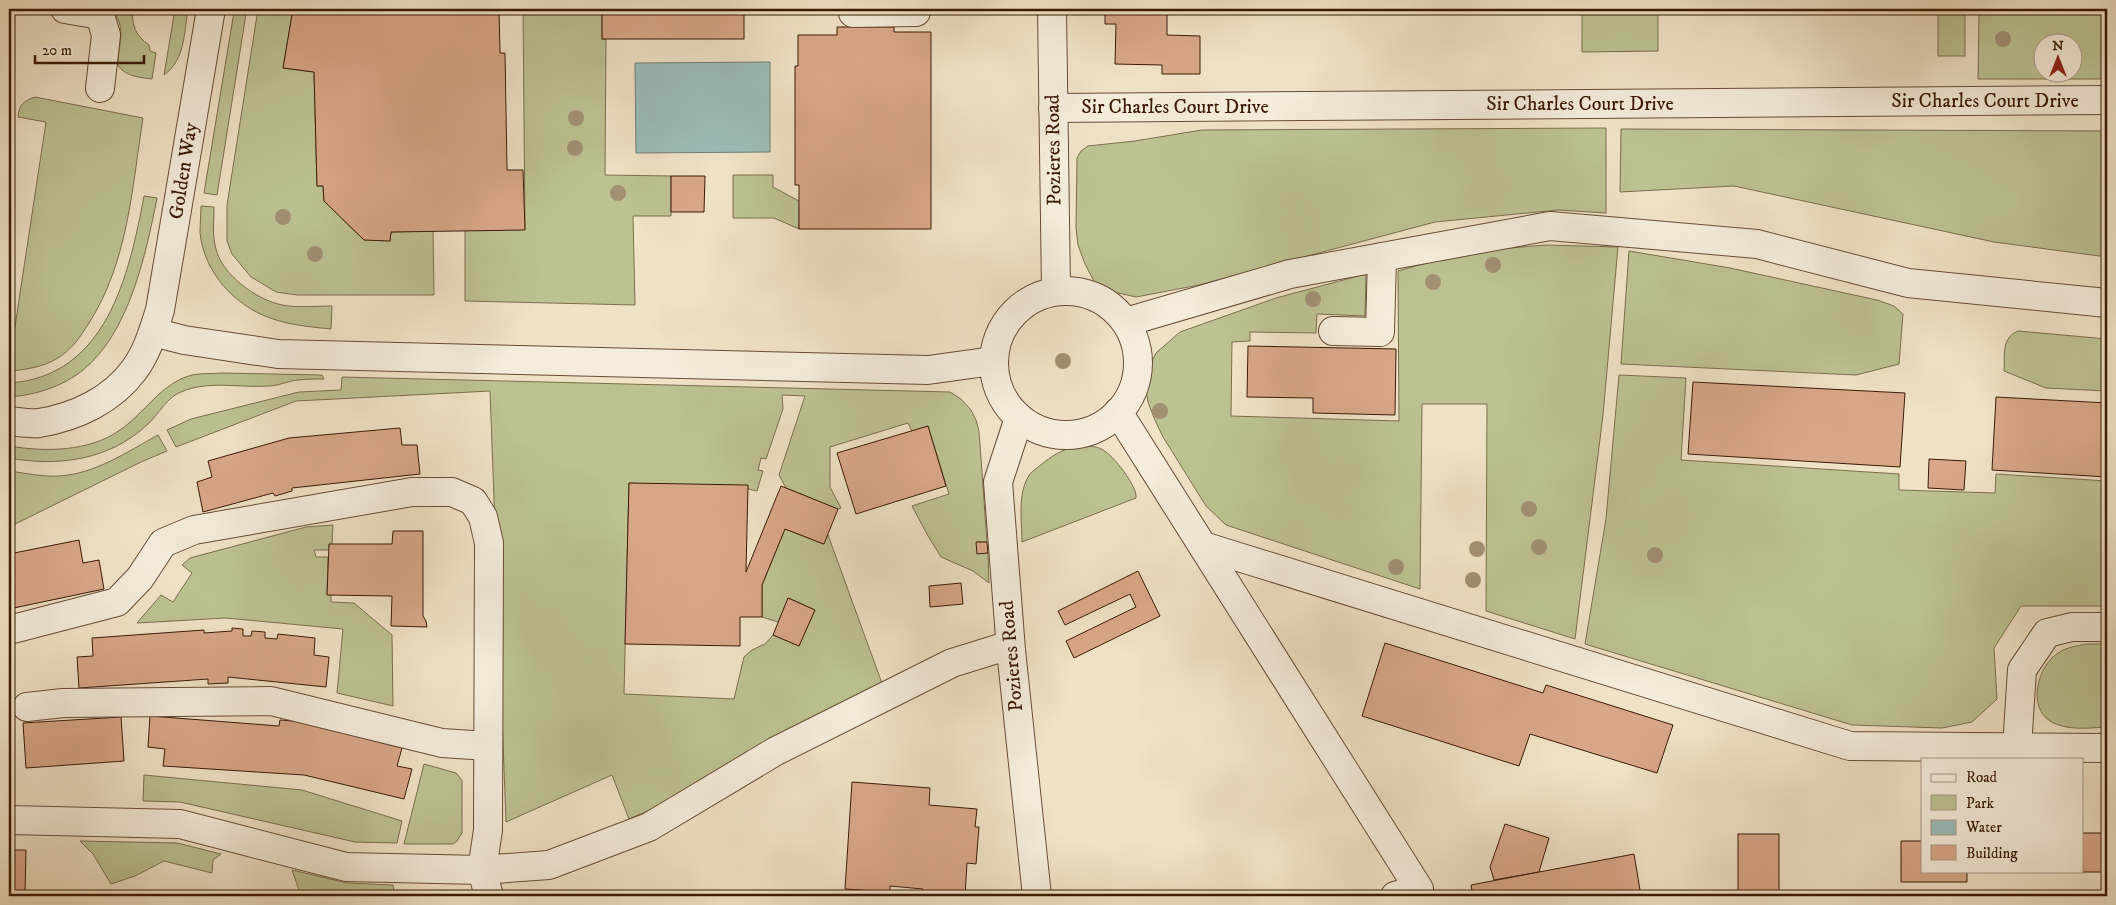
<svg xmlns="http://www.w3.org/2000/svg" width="2116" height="905" viewBox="0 0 2116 905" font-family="'IM FELL DW Pica',serif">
	<rect width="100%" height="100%" fill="#f0e2c7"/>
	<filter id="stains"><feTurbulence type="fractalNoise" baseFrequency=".004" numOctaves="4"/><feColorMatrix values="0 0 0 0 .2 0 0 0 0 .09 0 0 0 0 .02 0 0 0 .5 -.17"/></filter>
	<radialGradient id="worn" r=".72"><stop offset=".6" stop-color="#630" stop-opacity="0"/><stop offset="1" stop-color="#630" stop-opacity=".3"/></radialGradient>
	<!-- green -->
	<g fill="#bdc293" stroke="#7c6e4c" fill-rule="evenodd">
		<path d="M117 9H133C131 25 136 36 149 45L150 51 156 53 152 79C138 77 128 77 118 66 117 51 126 30 116 16Z"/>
		<path d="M175 9H188C184 33 185 60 164 75Z"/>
		<path d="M258 9H293L283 68 314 72 317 186H323L324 201 364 240 390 241 391 232 433 231 434 295H297L276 292 251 277 232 254 227 241V205Z"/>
		<path d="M523 9H602V39H606L605 175 671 176V216H633L635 305 465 301V230L525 229Z"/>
		<path d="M1582 9H1658V51L1582 52Z"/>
		<rect x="1938" y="9" width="27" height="47"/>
		<path d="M1979 9H2107V79H1978ZM2044 42H2074V72H2044Z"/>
		<path d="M234 12 246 14 217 195 204 193Z"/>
		<path d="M35 97 143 118C132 188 128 262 89 323 80 337 72 350 56 359 43 367 24 370 9 371V332L14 333 46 122 18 117C19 105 23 101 35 97Z"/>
		<path d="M1606 128V213L1558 210 1435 222 1199 285 1136 297 1114 292 1095 283 1085 264 1078 245 1076 228 1077 158 1081 151 1088 146 1135 141 1202 130Z"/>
		<path d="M1621 129 2107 131V257L1994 242 1734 186 1620 192Z"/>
		<path d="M733 175H773V187L799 201V229L774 218H733Z"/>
		<path d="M144 196 157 198C146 254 129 333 83 370 62 387 35 395 9 397V383C106 377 129 276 144 196Z"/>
		<path d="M201 206 214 207C214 220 212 236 216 249 222 275 257 300 282 305 297 308 316 306 332 306L331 329C311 327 289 325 270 318 234 305 204 272 200 233 200 224 201 214 201 206Z"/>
		<path d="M1547 245 1618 247 1603 415 1575 639 1486 611 1487 404H1422L1420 589 1226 525 1206 506 1163 437 1154 418 1148 402 1145 385 1151 363 1156 353 1180 332 1276 298 1366 274 1365 316 1317 314 1316 333 1250 332V341L1232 342 1231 416 1399 421 1398 271C1447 256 1496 248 1547 245Z"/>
		<path d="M1629 251 1730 268 1877 300 1894 306 1903 314 1899 364 1856 375 1621 364Z"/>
		<path d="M2018 331 2107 339V391L2046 388 2004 371C2005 355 2001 338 2018 331Z"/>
		<path d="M222 373 322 375 324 379C316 379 306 379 298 380 288 381 278 386 268 386 238 388 209 380 181 392 167 397 159 414 148 424 110 460 59 467 9 458V446C45 452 89 452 120 430 145 413 161 383 192 375 201 373 212 374 222 373Z"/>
		<path d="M1619 375 1686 378 1681 460 1899 474V490L1995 493 1996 474 2107 481V606H2021L1994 648 1997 699 1972 722 1942 728 1852 725 1585 644 1606 519Z"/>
		<path d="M342 377 950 392 961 399 971 410 976 420 979 431 987 542H977L988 553 989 583 973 571 941 557 928 536 912 506 949 494 928 426 912 431 908 423 830 447V487L841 508 838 509 786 488 779 475 805 396 782 395 783 409 766 459 761 458 758 470 763 471 757 491 748 489 629 483 624 694 734 699 744 657 752 650 765 644 773 635 799 646 815 610 789 598 778 622 762 617V585L785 529 823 544 828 535 883 686 711 783 629 819 612 775 506 822 490 391 296 401 176 447 167 430 191 419 299 392 341 390Z"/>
		<path d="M158 435 167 451 141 462 9 527V471C25 473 42 477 59 476 95 474 127 452 158 435Z"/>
		<path d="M1076 446C1085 446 1095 445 1103 450 1113 455 1138 487 1136 498L1022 542C1022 521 1017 492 1030 474 1033 470 1039 467 1042 464 1053 455 1062 450 1076 446Z"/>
		<path d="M333 525 332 544 329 545V550H314L316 557H328L327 594 331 595V602L354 603 392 635 393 706 337 693 343 629 226 618 137 623 161 595 173 602 192 573 182 565 190 558 306 527Z"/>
		<path d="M2087 644H2107V727C2088 728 2067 731 2050 721 2027 706 2038 666 2058 653 2067 647 2077 646 2087 644Z"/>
		<path d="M424 764 456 773 462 780V833L457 841 453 844H404Z"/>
		<path d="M144 775 302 790 402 821 397 843 355 842 180 802 143 801Z"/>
		<path d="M80 841 177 843 221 854 213 860 212 873 164 861 135 876 111 884 93 854Z"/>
		<path d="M292 870 347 883 393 885 394 892H417V896H301Z"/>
	</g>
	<!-- water -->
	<path fill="#9bbdba" stroke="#747c72" d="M770 62V152L636 153 635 63Z"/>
	<!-- building -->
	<g fill="#d8a788" stroke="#3a1a05">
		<path d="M293 9H499L500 53H505L507 170H523L525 230 391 232 390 241 364 240 324 201 323 186H317L314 72 283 68Z"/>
		<rect x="602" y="9" width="142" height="30"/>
		<path d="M1105 9H1167V35L1200 36V74H1162V65L1115 64 1116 24H1105Z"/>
		<path d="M837 27H894V32H931V229H799V185H795V66H798V35H837Z"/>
		<path d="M671 176H705L704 212H671Z"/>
		<path d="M1248 346 1396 349 1395 415 1313 413V398L1247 397Z"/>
		<path d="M1693 382 1905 393 1900 467 1688 454Z"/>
		<path d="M1996 397 2107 403V477L1992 470Z"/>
		<path d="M928 426 946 486 856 514 837 453Z"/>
		<path d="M400 428 402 445H417L420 474 292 488V491L275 496 273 493 203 512 197 482 212 477 208 461 289 438Z"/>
		<path d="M1929 459 1966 461 1964 490 1928 488Z"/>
		<path d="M629 483 748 485 746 572 781 486 838 509 824 544 785 529 762 585V617H740V646L625 644Z"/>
		<path d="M393 531H423V616L426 621 427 627 391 626 392 596 327 595 329 544H392Z"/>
		<path d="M79 540 83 563 99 560 104 589 9 609V554Z"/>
		<path d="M976 542H987L988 553 977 554Z"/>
		<path d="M1138 571 1160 616 1074 658 1066 641 1136 607 1130 594 1065 625 1058 611Z"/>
		<path d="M961 583 963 604 930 607 929 586Z"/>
		<path d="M788 598 815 610 799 646 773 635Z"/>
		<path d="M232 628 243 629V636H251L252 631 265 632V638L277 639 278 634 315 638 314 655 329 657 326 687 228 677V683L208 684V679L79 688 77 657 93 656 92 638 204 630V633L232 631Z"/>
		<path d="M1385 643 1543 693 1546 685 1673 725 1657 773 1530 734 1519 766 1362 716Z"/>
		<path d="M150 716 279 726 280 720 319 723V727L402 748 397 766 412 769 404 799 304 775 163 766 165 749 148 747Z"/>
		<path d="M121 717 124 761 26 768 23 723Z"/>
		<path d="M852 782 930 788 929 805 977 809 975 827H979L976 864 967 863 965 896 923 893V889L890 886V892L845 889Z"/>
		<path d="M1505 824 1549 838 1539 872 1494 880 1490 867Z"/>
		<path d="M2082 833H2107V872H2032L2082 871Z"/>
		<rect x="1738" y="834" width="41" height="62"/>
		<path d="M1901 841H1922V871H1967V882H1901Z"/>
		<path d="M9 850H26L25 895H9Z"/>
		<path d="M1634 854 1641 896H1473L1471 885Z"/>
	</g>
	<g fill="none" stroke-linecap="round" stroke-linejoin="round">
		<defs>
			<g id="minor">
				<path d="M65 9 100 15 106 35 100 88"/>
				<path d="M1052 9 1056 291"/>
				<path d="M853 13 916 12V9"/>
				<path d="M1053 108 2107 100"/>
				<circle cx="1066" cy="363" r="72"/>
				<path d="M1126 322 1290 274 1550 226 1757 244 1908 283 2107 303"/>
				<path d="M1333 331 1380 332 1382 257"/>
				<path d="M153 332 184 340 278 354 928 370 993 361"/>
				<path d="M1118 412 1419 889 1395 896"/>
				<path d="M1019 418 998 482 1011 650 1037 896"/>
				<path d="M9 421C19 422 30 424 39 423 76 417 112 400 134 370 147 353 154 329 160 310L211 9"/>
				<path d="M1203 546 1850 746 2107 748"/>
				<path d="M9 630 117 602 140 578 163 543 194 530 412 492H452L473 501 483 517 489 543 488 830 482 870 489 896"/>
				<path d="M27 707 63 703 271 701 442 743 488 746"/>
				<path d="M2017 747 2022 670 2047 633 2072 627H2107"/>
				<path d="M9 820 180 824 346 867 482 870 549 865 649 827 776 751 952 663 1010 645"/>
			</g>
		</defs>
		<!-- minor casing -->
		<use href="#minor" stroke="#684c36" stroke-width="30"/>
		<!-- minor -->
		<use href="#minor" stroke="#f5ecdb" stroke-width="28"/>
	</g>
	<!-- trees -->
	<g fill="#a19074">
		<circle cx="2003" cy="39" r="8"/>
		<circle cx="576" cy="118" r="8"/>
		<circle cx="575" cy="148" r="8"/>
		<circle cx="618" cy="193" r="8"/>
		<circle cx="283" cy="217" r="8"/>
		<circle cx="315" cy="254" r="8"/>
		<circle cx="1493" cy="265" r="8"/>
		<circle cx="1433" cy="282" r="8"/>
		<circle cx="1313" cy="299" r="8"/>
		<circle cx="1063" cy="361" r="8"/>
		<circle cx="1160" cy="411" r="8"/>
		<circle cx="1529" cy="509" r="8"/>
		<circle cx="1539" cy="547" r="8"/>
		<circle cx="1477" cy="549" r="8"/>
		<circle cx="1655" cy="555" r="8"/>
		<circle cx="1396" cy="567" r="8"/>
		<circle cx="1473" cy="580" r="8"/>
	</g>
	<g text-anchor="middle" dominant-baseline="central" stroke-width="4" stroke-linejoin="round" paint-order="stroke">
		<!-- street labels -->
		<g font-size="20" fill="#3a1a05" stroke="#f5ecdb">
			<text x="1985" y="101">Sir Charles Court Drive</text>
			<text x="1580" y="104">Sir Charles Court Drive</text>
			<text x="1175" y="107">Sir Charles Court Drive</text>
			<text transform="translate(1054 150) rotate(-91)">Pozieres Road</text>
			<text transform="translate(184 171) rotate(-81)">Golden Way</text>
			<text transform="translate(1012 656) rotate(-95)">Pozieres Road</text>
		</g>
	</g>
	<!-- margin -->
	<rect width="2116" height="905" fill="none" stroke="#f0e2c7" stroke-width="30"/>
	<rect x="10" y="10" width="2096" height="885" fill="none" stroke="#3a1a05" stroke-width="2.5"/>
	<rect x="15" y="15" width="2086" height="875" fill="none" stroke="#3a1a05"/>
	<!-- legend -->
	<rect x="1921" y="758" width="162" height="115" fill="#f5ecdb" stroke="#aa9885"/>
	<rect x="1931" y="774" width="25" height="8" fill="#f5ecdb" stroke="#aa9885"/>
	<text x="1966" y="782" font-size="15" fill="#3a1a05">Road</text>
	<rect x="1931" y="795" width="25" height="15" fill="#bdc293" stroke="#aa9885"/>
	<text x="1966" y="808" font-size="15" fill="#3a1a05">Park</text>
	<rect x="1931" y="820" width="25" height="15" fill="#9bbdba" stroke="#aa9885"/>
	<text x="1966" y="832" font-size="15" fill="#3a1a05">Water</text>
	<rect x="1931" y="845" width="25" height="15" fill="#d8a788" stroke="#aa9885"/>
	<text x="1966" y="858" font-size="15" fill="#3a1a05">Building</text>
	<!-- north arrow -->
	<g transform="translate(2058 58)"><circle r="24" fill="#f5ecdb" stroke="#aa9885"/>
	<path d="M0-4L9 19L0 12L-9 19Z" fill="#8f2418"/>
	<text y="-8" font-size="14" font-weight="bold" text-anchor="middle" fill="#3a1a05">N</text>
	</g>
	<!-- scale -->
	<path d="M35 55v8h109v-8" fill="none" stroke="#3a1a05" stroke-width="2.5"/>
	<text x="42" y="55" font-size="15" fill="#3a1a05" stroke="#f5ecdb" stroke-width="4" paint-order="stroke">20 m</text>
	<rect width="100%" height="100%" filter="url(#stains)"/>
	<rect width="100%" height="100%" fill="url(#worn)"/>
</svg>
